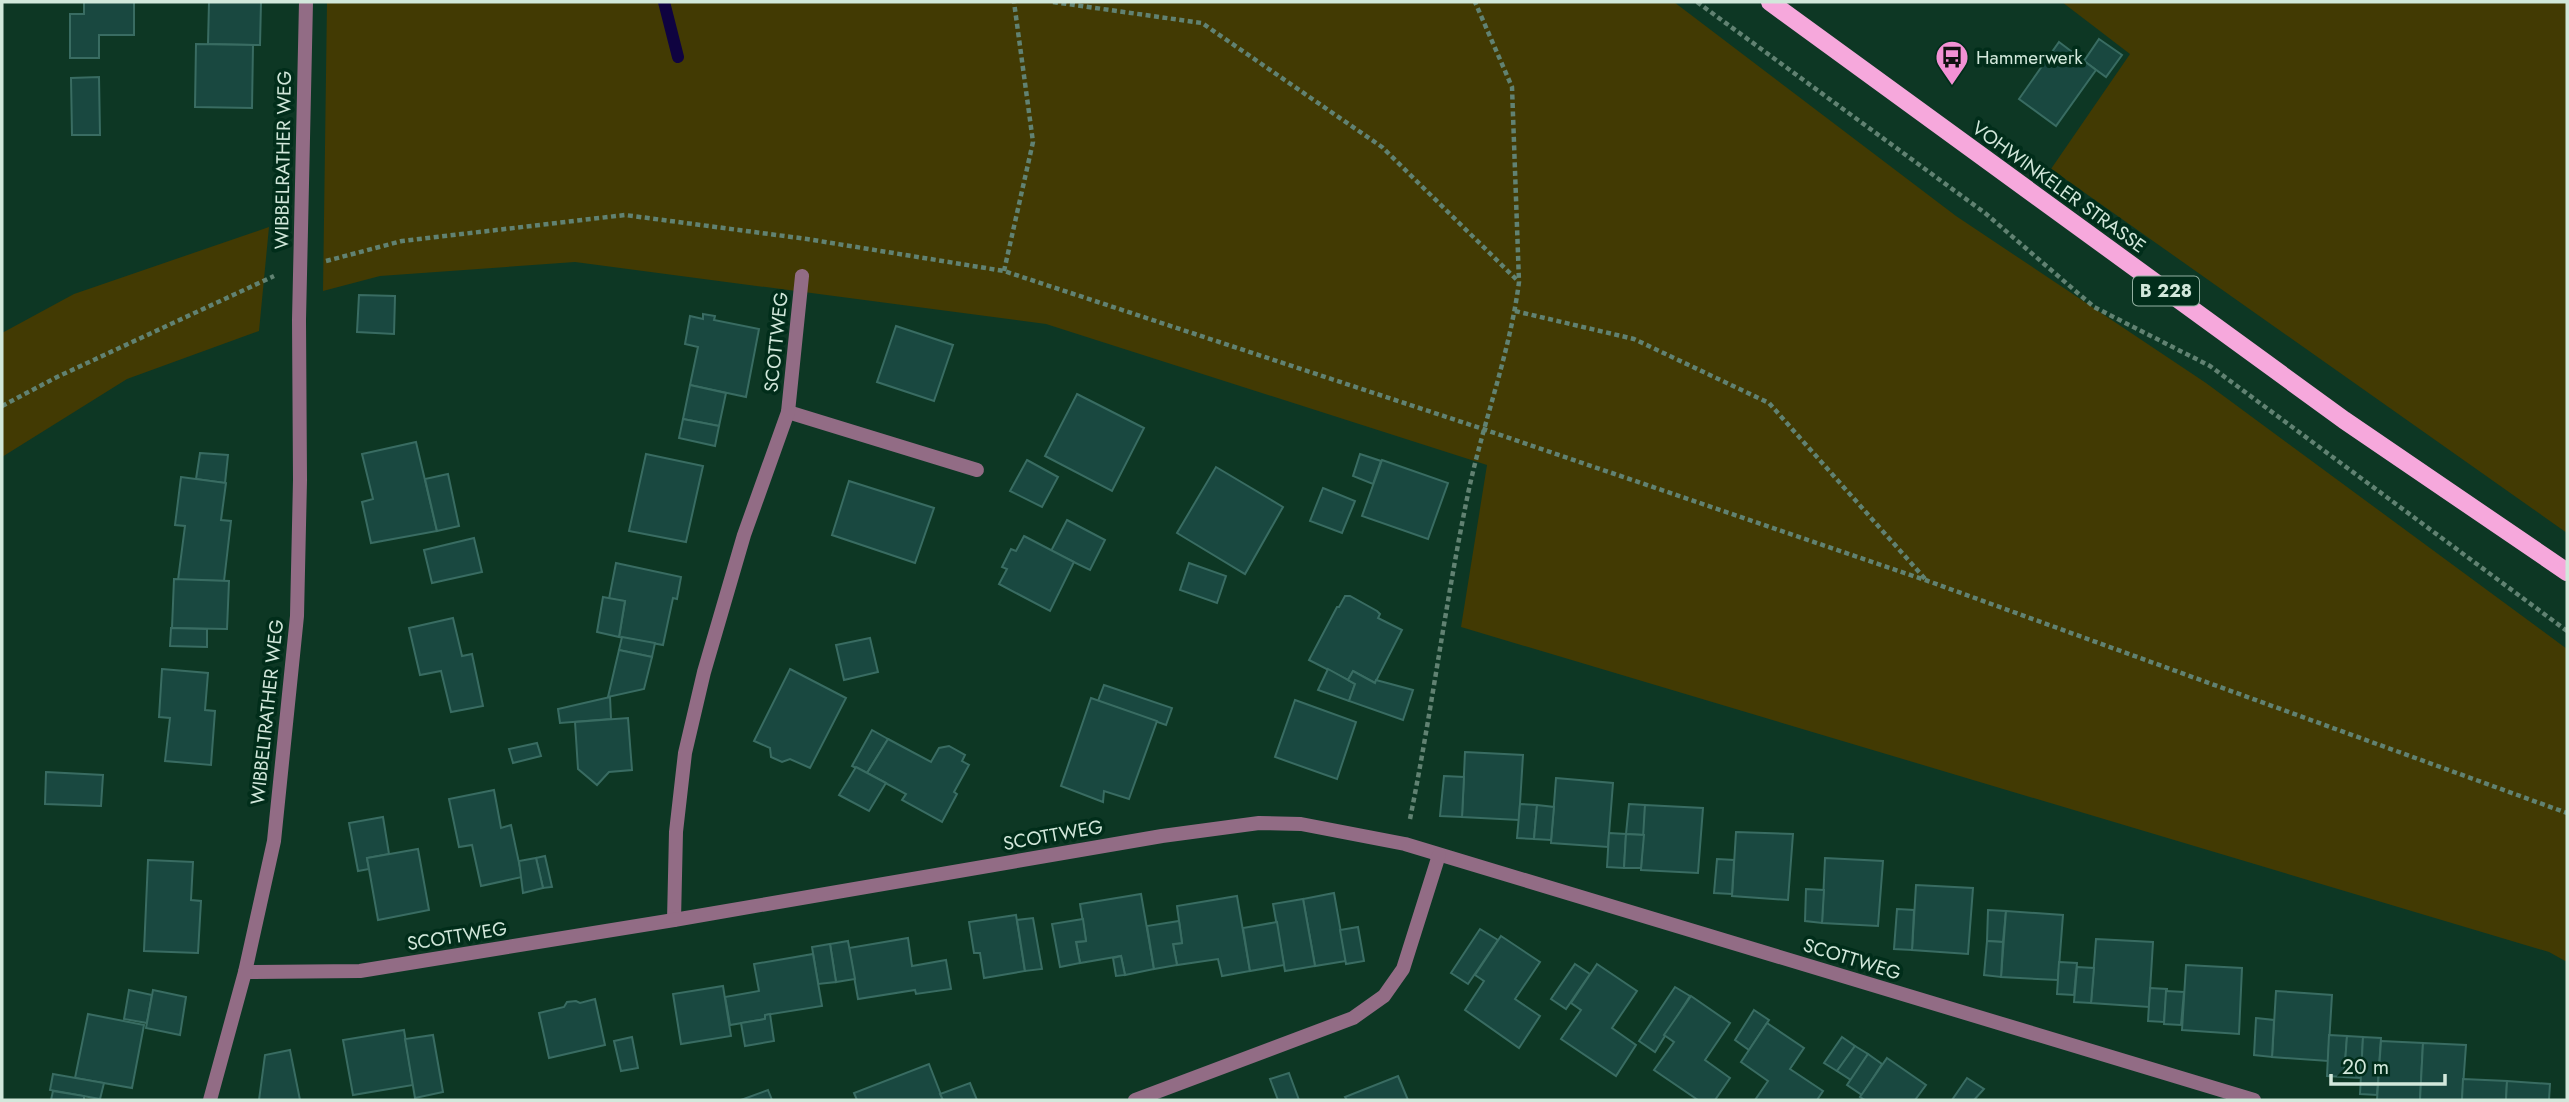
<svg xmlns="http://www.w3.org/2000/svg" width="2569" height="1102" viewBox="0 0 2569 1102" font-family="Jost,sans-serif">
	<rect width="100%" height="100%" fill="#0d3724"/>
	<!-- green -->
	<g fill="#423a03">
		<path d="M327 2H1674L1956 216 2206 383 2567 649V962L2549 952 1461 627 1487 465 1046 324 575 262 380 276 323 291Z"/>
		<path d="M2062 2H2567V533L2051 169 2130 54Z"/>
		<path d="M269 227 259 331 127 379 2 457V333L74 294Z"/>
	</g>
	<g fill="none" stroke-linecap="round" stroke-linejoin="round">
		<!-- stream -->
		<path stroke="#0f0340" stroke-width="12" d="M664 2 678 57"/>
	</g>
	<!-- building -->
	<g fill="#194840" stroke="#396c62" stroke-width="2">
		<path d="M84 2H134V35H99V58H70V14H84Z"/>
		<path d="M209 2H261L260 45 208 44Z"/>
		<path d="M2099 39 2122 55 2106 77 2084 61Z"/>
		<path d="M2059 42 2096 70 2056 126 2019 99Z"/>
		<path d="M196 44 253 45 252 108 195 107Z"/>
		<path d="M99 77 100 135H72L71 78Z"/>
		<path d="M359 295 395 296 394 334 357 332Z"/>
		<path d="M703 314 715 316 714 320 759 329 746 397 690 385 698 347 685 344 690 316 703 319Z"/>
		<path d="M896 326 953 345 934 401 877 382Z"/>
		<path d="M690 385 726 393 719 426 683 419Z"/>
		<path d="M1077 394 1144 428 1112 491 1045 456Z"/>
		<path d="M683 419 719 426 715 446 679 438Z"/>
		<path d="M416 442 437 531 371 543 362 502 373 499 362 454Z"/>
		<path d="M200 453 228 455 225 483 196 479Z"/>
		<path d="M646 454 703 466 686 542 629 531Z"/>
		<path d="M1360 454 1381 461 1373 484 1353 476Z"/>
		<path d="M1027 460 1058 477 1042 507 1010 491Z"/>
		<path d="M1382 460 1448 483 1428 539 1362 516Z"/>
		<path d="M1216 467 1283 507 1245 574 1177 533Z"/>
		<path d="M448 474 459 526 437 531 425 479Z"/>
		<path d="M181 477 226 483 221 520 231 521 224 581 178 580 185 526 175 525Z"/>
		<path d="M849 481 934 508 915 563 832 535Z"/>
		<path d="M1323 488 1355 501 1342 533 1310 521Z"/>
		<path d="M1067 520 1105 540 1090 570 1051 551Z"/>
		<path d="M1024 536 1074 562 1050 611 999 584 1007 569 1002 567 1011 549 1016 551Z"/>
		<path d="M474 538 482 572 432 583 424 550Z"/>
		<path d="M616 563 681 577 677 599 673 598 663 645 619 637 625 601 609 599Z"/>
		<path d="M1189 563 1226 576 1217 603 1180 590Z"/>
		<path d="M174 579 229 581 227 629 172 628Z"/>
		<path d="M1345 596H1350L1377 611 1380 614 1378 618 1402 630 1375 683 1353 671 1348 680 1309 660 1337 607H1339Z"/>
		<path d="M603 597 625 601 619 637 597 632Z"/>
		<path d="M453 618 462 656 472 654 483 706 451 712 441 671 420 675 409 628Z"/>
		<path d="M171 628 207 629V647L170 646Z"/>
		<path d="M622 637 655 643 652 657 619 650Z"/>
		<path d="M870 638 878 672 844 680 836 645Z"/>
		<path d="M619 650 652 657 644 689 608 697Z"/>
		<path d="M162 669 208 673 205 710 215 711 211 765 165 761 170 718 159 717Z"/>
		<path d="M790 669 846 698 810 768 790 759 782 762 771 757 770 748 754 741Z"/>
		<path d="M1328 669 1355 684 1349 701 1318 690Z"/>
		<path d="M1353 671 1375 683 1376 680 1413 690 1403 720 1349 701 1355 684 1348 680Z"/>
		<path d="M1104 685 1172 708 1166 725 1098 701Z"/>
		<path d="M610 697 611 719 560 723 558 709Z"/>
		<path d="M1091 698 1157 721 1129 799 1104 791 1103 802 1061 786Z"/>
		<path d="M1295 700 1356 722 1337 779 1275 757Z"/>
		<path d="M628 718 632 770 609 772 597 785 578 769 575 722Z"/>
		<path d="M872 730 888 739 867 773 852 766Z"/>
		<path d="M888 739 931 762 939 748 949 746 965 755 962 761 969 765 954 792 957 794 942 822 902 800 906 794 867 773Z"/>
		<path d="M537 743 541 756 513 763 509 749Z"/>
		<path d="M1465 752 1523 755 1519 820 1462 817Z"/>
		<path d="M856 767 886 783 869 811 839 795Z"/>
		<path d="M46 772 103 775 101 806 45 804Z"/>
		<path d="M1444 776 1464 777 1462 817 1440 816Z"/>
		<path d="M1556 778 1613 783 1608 847 1551 843Z"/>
		<path d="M494 790 501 828 511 825 522 877 481 886 472 845 459 847 449 799Z"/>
		<path d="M1520 804 1537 805 1534 839 1517 838Z"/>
		<path d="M1629 804 1645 805 1644 835 1626 834Z"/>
		<path d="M1537 805 1554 807 1551 840 1534 839Z"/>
		<path d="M1645 805 1703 808 1698 873 1641 870Z"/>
		<path d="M383 817 389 854 367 858 369 869 358 871 349 823Z"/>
		<path d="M1736 832 1793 834 1788 900 1732 896Z"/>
		<path d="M1609 833 1626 834 1624 868 1607 867Z"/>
		<path d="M1626 834 1644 835 1641 868H1624Z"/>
		<path d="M418 849 429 910 378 920 367 858Z"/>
		<path d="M545 856 552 887 543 888 536 858Z"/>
		<path d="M536 858 543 888 523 893 519 861Z"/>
		<path d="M1825 858 1883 861 1878 926 1822 923Z"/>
		<path d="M1717 859 1734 860 1732 894 1714 893Z"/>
		<path d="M148 860 193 862 191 900 201 901 198 953 144 951Z"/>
		<path d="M1916 885 1973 888 1968 954 1912 950Z"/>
		<path d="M1806 889 1824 890 1822 923 1805 921Z"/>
		<path d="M1334 893 1346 961 1315 966 1303 899Z"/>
		<path d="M1141 894 1154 969 1125 975 1121 956 1080 963 1076 942 1086 941 1080 904Z"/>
		<path d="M1237 896 1250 971 1222 976 1218 959 1177 965 1173 944 1182 943 1177 906Z"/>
		<path d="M1303 899 1315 966 1285 971 1273 904Z"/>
		<path d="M1897 909 1914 910 1912 950 1894 949Z"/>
		<path d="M1988 910 2006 911 2003 942 1987 941Z"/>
		<path d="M2006 911 2063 915 2058 980 2001 977Z"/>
		<path d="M1016 915 1025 971 984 978 980 953H974L969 922Z"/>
		<path d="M1033 918 1042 969 1025 971 1017 920Z"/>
		<path d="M1083 919 1086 941 1076 942 1080 963 1060 967 1052 924Z"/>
		<path d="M1179 921 1182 943 1173 944 1177 965 1154 969 1147 926Z"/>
		<path d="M1277 922 1284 965 1250 971 1243 928Z"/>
		<path d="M1358 927 1364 961 1346 964 1340 930Z"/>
		<path d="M1480 929 1498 940 1468 984 1451 973Z"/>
		<path d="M1501 936 1540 962 1515 999 1540 1016 1519 1048 1465 1010 1484 981 1475 975Z"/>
		<path d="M908 938 912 966 946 960 951 989 916 994 915 990 858 999 849 948Z"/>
		<path d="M2096 939 2153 942 2149 1007 2091 1003Z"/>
		<path d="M848 941 855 979 836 982 830 944Z"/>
		<path d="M1987 941 2003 942 2001 977 1984 975Z"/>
		<path d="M830 944 836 982 818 984 812 947Z"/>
		<path d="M813 954 822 1006 765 1015V1019L730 1025 725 997 759 991 754 964Z"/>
		<path d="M1121 956 1125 975 1116 976 1113 958Z"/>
		<path d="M2059 962 2077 963 2074 995 2057 994Z"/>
		<path d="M1575 964 1590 974 1566 1009 1551 999Z"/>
		<path d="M1597 964 1637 991 1612 1028 1636 1045 1616 1076 1561 1039 1581 1010 1571 1003Z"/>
		<path d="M2186 965 2242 968 2239 1034 2182 1030Z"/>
		<path d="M2077 967 2094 968 2091 1003 2074 1002Z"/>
		<path d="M723 986 731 1036 681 1044 673 994Z"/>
		<path d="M1675 987 1690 996 1655 1052 1639 1041Z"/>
		<path d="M2150 988 2167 989 2164 1022 2148 1021Z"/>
		<path d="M129 990 152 995 147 1023 124 1019Z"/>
		<path d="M153 990 186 997 180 1035 146 1028Z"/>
		<path d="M2166 991 2184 992 2181 1025 2164 1024Z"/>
		<path d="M2276 991 2332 995 2328 1061 2272 1057Z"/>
		<path d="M1691 996 1730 1023 1705 1060 1730 1078 1715 1100H1698L1654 1070 1674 1042 1664 1035Z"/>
		<path d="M595 999 605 1045 549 1058 539 1013 564 1007 567 1002 576 1001 580 1003Z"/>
		<path d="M1754 1010 1769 1020 1749 1050 1735 1040Z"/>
		<path d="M88 1014 144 1025 132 1088 75 1078Z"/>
		<path d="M770 1014 774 1041 745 1046 741 1023 765 1019V1015Z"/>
		<path d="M2256 1018 2274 1020 2272 1057 2254 1055Z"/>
		<path d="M1767 1023 1804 1048 1790 1069 1823 1091 1817 1100H1755L1768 1081 1741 1062Z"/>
		<path d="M404 1030 413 1085 353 1095 343 1040Z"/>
		<path d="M433 1035 443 1092 415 1098 405 1039Z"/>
		<path d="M2329 1035 2347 1036 2344 1077 2327 1076Z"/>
		<path d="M2347 1036 2363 1037 2361 1078 2344 1077Z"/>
		<path d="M632 1037 638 1068 621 1071 614 1041Z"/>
		<path d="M1842 1037 1855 1046 1837 1071 1824 1063Z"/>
		<path d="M2363 1037 2381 1038 2377 1095 2360 1094Z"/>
		<path d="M2381 1041 2423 1043 2420 1100H2377Z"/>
		<path d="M2423 1043 2466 1045 2462 1100H2420Z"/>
		<path d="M1855 1046 1868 1054 1851 1080 1837 1071Z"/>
		<path d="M290 1050 300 1100H259L265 1055Z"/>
		<path d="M1868 1054 1882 1064 1862 1095 1847 1085Z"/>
		<path d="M1887 1058 1926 1085 1915 1100H1865L1860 1097Z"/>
		<path d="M929 1064 943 1100H857L854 1093Z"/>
		<path d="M1289 1073 1299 1100H1278L1270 1079Z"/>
		<path d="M53 1074 104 1083 100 1099 50 1090Z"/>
		<path d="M1398 1076 1408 1100H1347L1345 1097Z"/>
		<path d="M1967 1078 1984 1089 1974 1100H1952Z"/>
		<path d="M2463 1079 2507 1081 2506 1100H2462Z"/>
		<path d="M2507 1081 2550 1084 2549 1100H2506Z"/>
		<path d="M970 1083 977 1100H943L940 1094Z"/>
		<path d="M768 1090 772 1100H741Z"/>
		<path d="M53 1091 84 1096V1100H51Z"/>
	</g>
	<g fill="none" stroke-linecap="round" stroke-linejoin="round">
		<!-- path -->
		<g stroke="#618272" stroke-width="4.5" stroke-dasharray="5 3.5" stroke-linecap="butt">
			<path d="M1053 2 1202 23 1382 147 1518 281"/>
			<path d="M1697 2 1985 213 2094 307 2210 366 2567 631"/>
			<path d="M326 261 402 241 625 215 807 239 1004 271 1483 429 1928 581 2567 813"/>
			<path d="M1004 271 1033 142 1014 2"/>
			<path d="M1515 311 1634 339 1769 403 1927 581"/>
			<path d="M2 406 57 377 274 276"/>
			<path d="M1410 819C1432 710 1446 598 1469 489 1484 420 1510 352 1519 282L1512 87 1475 2"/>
		</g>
		<!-- minor -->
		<g stroke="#926c85" stroke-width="14">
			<path d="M788 412 977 470"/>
			<path d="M674 920 676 832 685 753 704 672 744 535 788 412 802 276"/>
			<path d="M245 972 360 971 674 920 1162 836 1259 823 1301 824 1405 844 2254 1100"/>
			<path d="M210 1100 245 972 274 841 297 616 300 480 299 320 306 2"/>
			<path d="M1135 1100 1353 1018 1384 996 1403 969 1439 855"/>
		</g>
		<!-- primary -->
		<path stroke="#f6a8dc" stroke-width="18" d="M1770 2 2344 420 2567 572"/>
	</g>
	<!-- icons -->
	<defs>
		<symbol id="bus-pin" viewBox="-11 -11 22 30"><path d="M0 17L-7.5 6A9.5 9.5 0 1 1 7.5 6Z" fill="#f391d5" stroke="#012d1a"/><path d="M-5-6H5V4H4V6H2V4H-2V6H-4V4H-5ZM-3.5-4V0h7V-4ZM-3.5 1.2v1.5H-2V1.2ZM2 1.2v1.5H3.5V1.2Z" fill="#111"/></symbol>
	</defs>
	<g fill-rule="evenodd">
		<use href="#bus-pin" x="1933" y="38" width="38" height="52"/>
	</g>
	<g text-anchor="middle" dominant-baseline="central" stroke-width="7" stroke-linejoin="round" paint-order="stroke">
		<!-- shield labels -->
		<rect fill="#012d1a" stroke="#93b0a1" stroke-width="2" x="2133" y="276.5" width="66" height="29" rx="5"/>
		<g font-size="18" font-weight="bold" fill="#d2e8db">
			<text x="2166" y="291">B 228</text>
		</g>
		<!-- poi labels -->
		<g font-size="19" fill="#d2e8db" stroke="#012d1a" text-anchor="start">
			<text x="1976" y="57">Hammerwerk</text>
		</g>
		<!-- street labels -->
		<g font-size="19" fill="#d2e8db" stroke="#012d1a">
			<text transform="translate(283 160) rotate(-89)">WIBBELRATHER WEG</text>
			<text transform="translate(2059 187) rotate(36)">VOHWINKELER STRASSE</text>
			<text transform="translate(776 342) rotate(-84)">SCOTTWEG</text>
			<text transform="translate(267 712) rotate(-84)">WIBBELTRATHER WEG</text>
			<text transform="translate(1053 835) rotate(-10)">SCOTTWEG</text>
			<text transform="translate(457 936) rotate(-9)">SCOTTWEG</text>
			<text transform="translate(1852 959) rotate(17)">SCOTTWEG</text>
		</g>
	</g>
	<!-- border -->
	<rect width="2569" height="1102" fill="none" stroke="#d2e8db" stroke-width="7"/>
	<!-- scale -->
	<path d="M2331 1074v10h114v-10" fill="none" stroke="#d2e8db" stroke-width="3.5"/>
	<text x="2342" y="1074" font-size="21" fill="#d2e8db" stroke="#012d1a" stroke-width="5" paint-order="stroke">20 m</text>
</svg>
